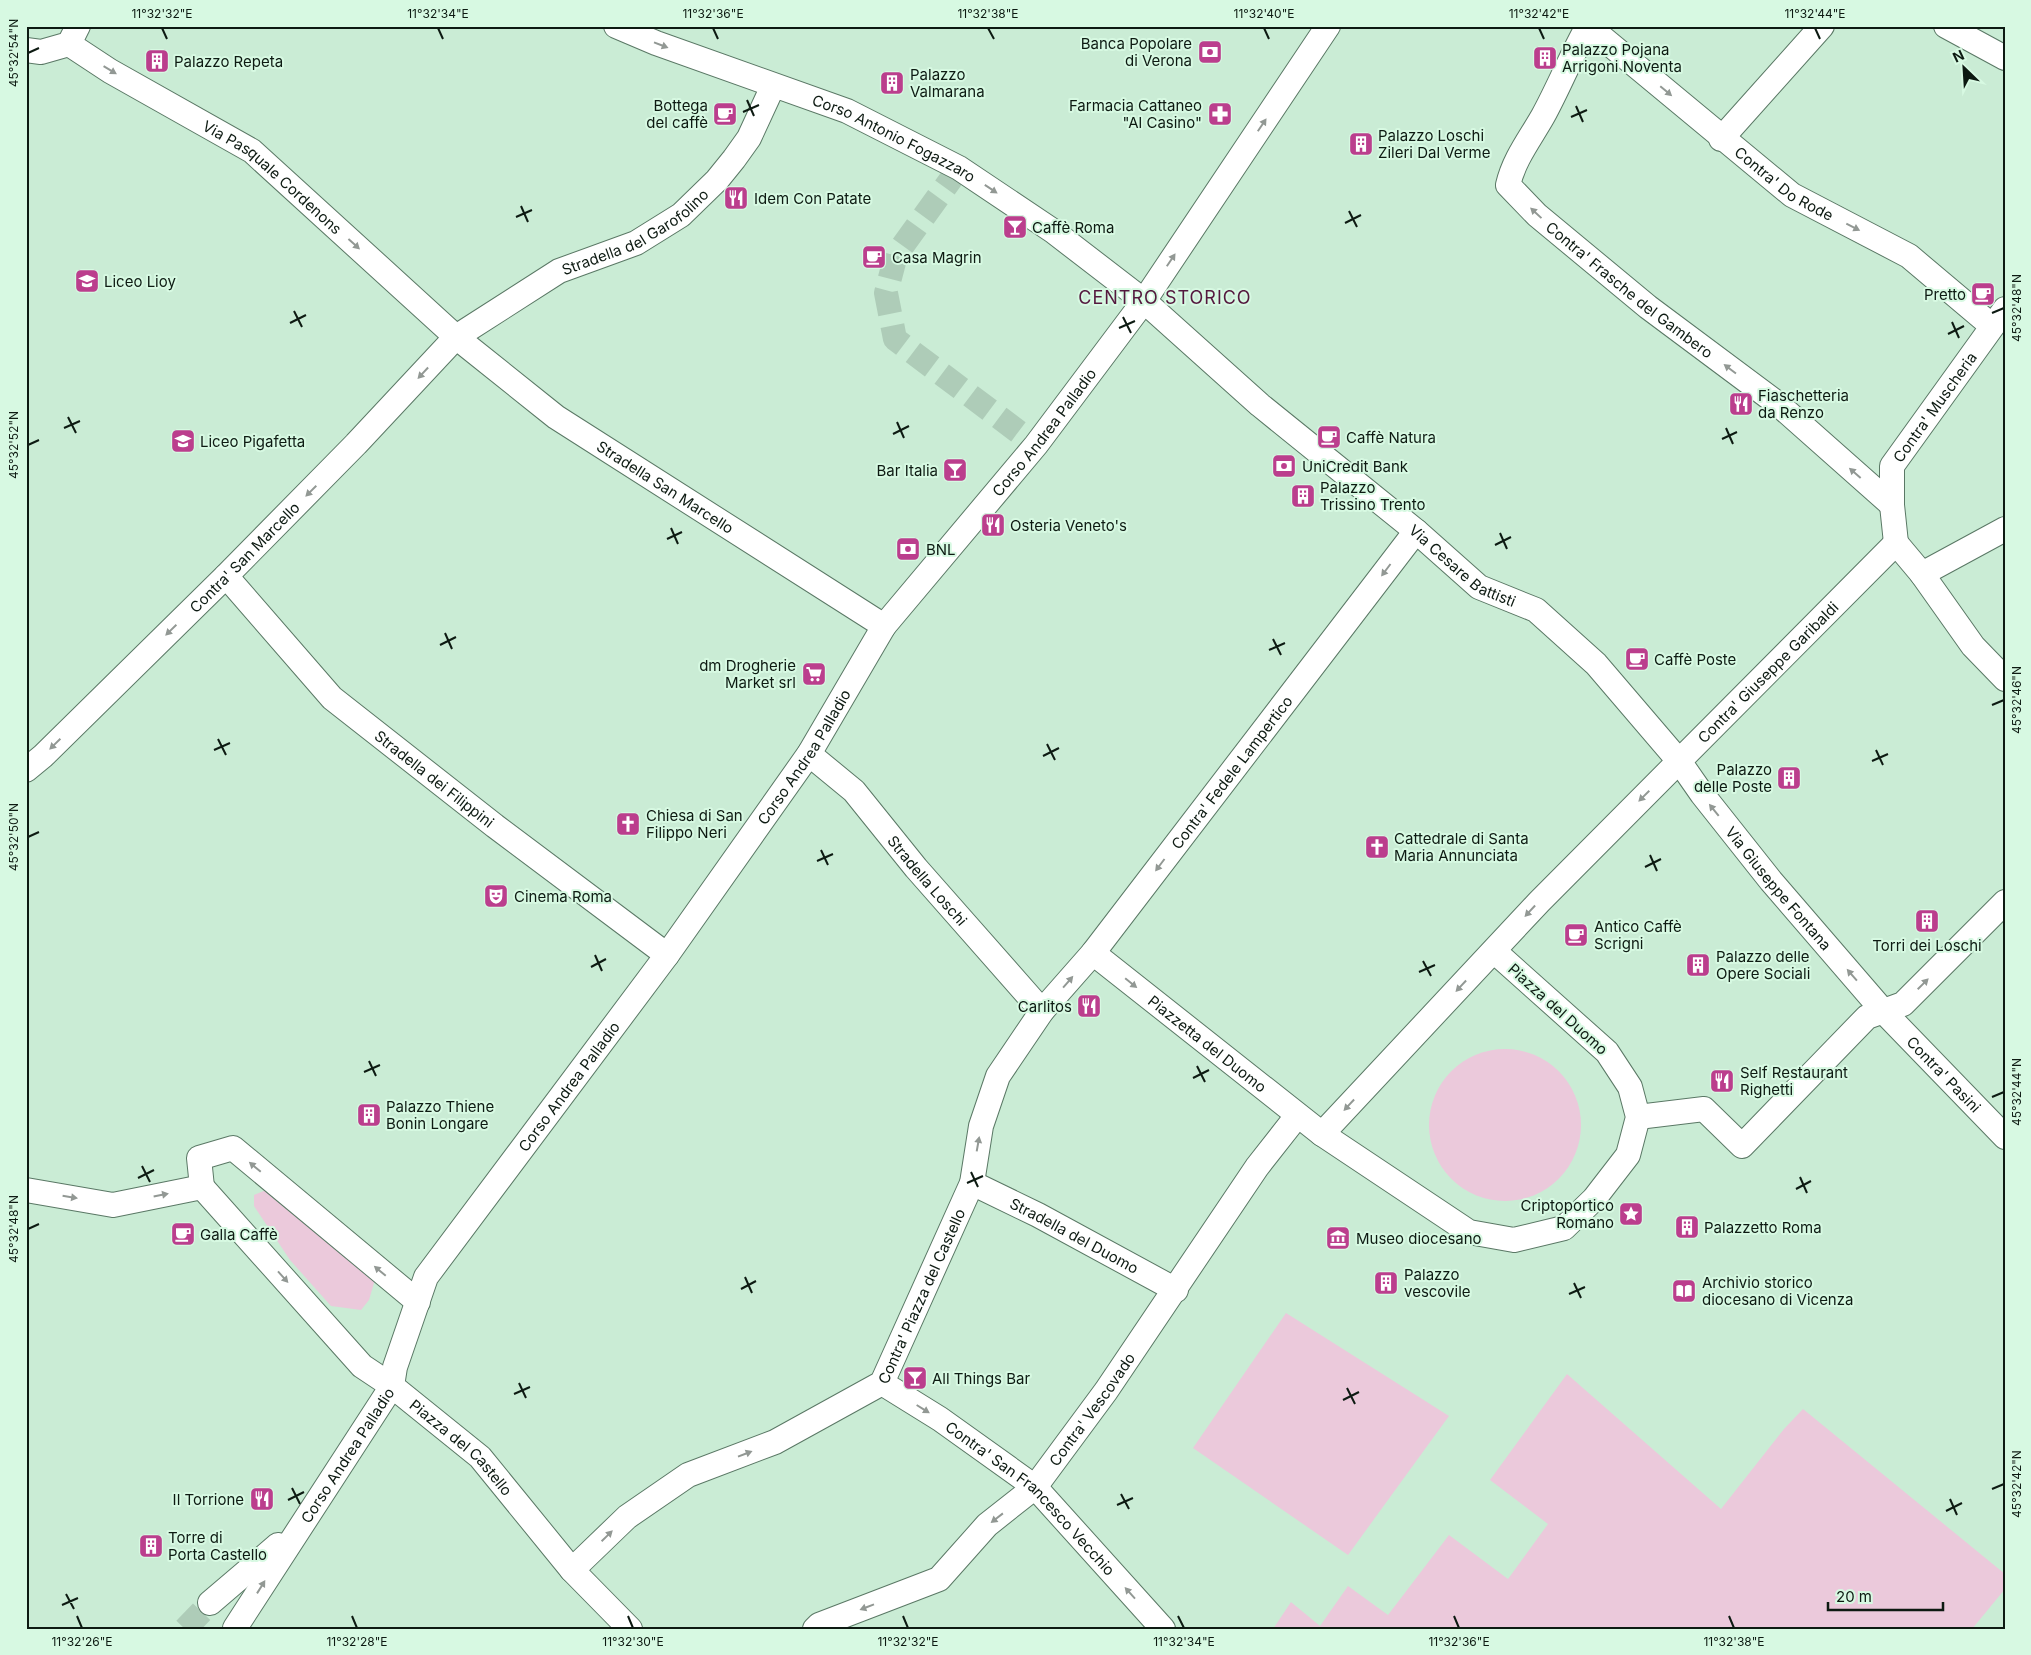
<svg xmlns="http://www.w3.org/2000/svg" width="2031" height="1655" viewBox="0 0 2031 1655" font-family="Inter,sans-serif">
	<rect width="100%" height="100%" fill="#caecd5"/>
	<!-- green -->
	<g fill="#ebc9db">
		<circle cx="1505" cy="1125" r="76"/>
		<path d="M266 1190 376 1276 369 1300 361 1310 331 1306 290 1260 254 1206V1195Z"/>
		<path d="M1286 1313 1449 1416 1348 1555 1193 1448Z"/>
		<path d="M1567 1374 1721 1509 1784 1429 1803 1409 2005 1574V1589L1972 1629H1273L1291 1602 1320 1626 1348 1586 1388 1615 1449 1535 1508 1579 1548 1524 1490 1480Z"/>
	</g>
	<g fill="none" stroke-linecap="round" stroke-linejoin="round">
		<!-- pedestrian-tunnel -->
		<g stroke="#aeccb8" stroke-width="24" stroke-dasharray="24 12" stroke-linecap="butt">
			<path d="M959 168 896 255 886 293 895 339 1036 445"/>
			<path d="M185 1629 210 1603"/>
		</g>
		<defs>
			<g id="pedestrian">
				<path id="s1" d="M616 26 656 43 847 111 959 168 1053 231 1144 301 1260 405 1416 531 1479 587 1536 610 1596 664 1679 761 1702 794 1771 881 1884 1012 2005 1137"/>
				<path id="s2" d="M1588 26C1571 56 1559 87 1543 116 1530 139 1514 159 1508 185L1537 215 1648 307 1778 404 1892 505"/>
				<path id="s3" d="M1588 26 1792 195 1909 256 1992 326"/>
				<path d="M1946 26 2005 58"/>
				<path id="s4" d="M69 44 110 71 252 151 456 337 556 417 884 626"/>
				<path d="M26 50 41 52 69 44 78 26"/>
				<path d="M1721 139 1822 26"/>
				<path id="s5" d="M1896 543 1892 505V466L2005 309"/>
				<path d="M1896 543 1922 574 1973 646 2005 679"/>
				<path d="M1922 574 2005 529"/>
				<path id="s6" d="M226 576 332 698 495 826 667 955"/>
				<path id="s7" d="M809 754 854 791 916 868 1042 1011"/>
				<path id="s8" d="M26 770 43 756 226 576 356 444 456 337 559 271 636 243 681 215 717 180 734 159 749 138 773 86"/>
				<path id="s9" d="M1093 953 1322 1134 1469 1232 1514 1240 1564 1228 1594 1199 1628 1155 1638 1117 1630 1087 1607 1052 1494 951"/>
				<path d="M1638 1117 1704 1109 1742 1146 1867 1017 1903 1004 2005 902"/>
				<path id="s10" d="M1322 1134 1539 902 1896 543"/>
				<path id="s11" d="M972 1183 1038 1215 1176 1290"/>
				<path d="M202 1187 199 1158 233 1148 418 1302"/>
				<path id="s12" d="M26 1190 113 1205 202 1187 362 1366 392 1386 480 1457 572 1570 630 1629"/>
				<path id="s13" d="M882 1383 940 1419 1035 1487 1163 1629"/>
				<path id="s14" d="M572 1570 627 1517 688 1475 775 1442 882 1383 972 1183 981 1126 998 1076 1042 1011 1093 953 1416 531"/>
				<path d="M210 1603 278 1545"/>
				<path id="s15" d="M235 1628 392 1386 395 1367 426 1277 667 955 809 754 884 626 1036 445 1144 301 1328 26"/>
				<path id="s16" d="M815 1629 819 1625 939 1579 987 1525 1035 1487 1106 1391 1257 1167 1297 1116"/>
			</g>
		</defs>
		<!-- pedestrian casing -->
		<use href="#pedestrian" stroke="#5a7865" stroke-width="26"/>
		<!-- pedestrian -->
		<use href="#pedestrian" stroke="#fff" stroke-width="24"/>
	</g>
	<!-- one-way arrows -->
	<defs><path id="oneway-solid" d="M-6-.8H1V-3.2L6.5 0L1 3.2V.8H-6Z" transform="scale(1.25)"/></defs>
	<g fill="#929894">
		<use href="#oneway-solid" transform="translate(661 45) rotate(21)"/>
		<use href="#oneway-solid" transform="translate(110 70) rotate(31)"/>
		<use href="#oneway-solid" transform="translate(1666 91) rotate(40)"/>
		<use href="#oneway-solid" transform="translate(1262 125) rotate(-56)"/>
		<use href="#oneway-solid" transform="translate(991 189) rotate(34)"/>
		<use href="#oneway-solid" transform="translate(1536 213) rotate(-137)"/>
		<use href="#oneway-solid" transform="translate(1853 227) rotate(27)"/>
		<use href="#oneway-solid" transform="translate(354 244) rotate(42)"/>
		<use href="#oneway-solid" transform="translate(1171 260) rotate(-56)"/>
		<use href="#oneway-solid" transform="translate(1730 369) rotate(-143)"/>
		<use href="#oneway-solid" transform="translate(423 373) rotate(133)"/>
		<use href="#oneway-solid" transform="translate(1855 473) rotate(-139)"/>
		<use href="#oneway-solid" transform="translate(311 491) rotate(135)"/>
		<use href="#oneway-solid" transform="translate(1386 570) rotate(127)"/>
		<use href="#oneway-solid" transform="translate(171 630) rotate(136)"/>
		<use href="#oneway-solid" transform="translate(55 744) rotate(136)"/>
		<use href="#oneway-solid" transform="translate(1644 796) rotate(135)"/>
		<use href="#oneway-solid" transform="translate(1714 810) rotate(-129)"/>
		<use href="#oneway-solid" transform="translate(1160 865) rotate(127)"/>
		<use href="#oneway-solid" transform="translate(1530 911) rotate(133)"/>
		<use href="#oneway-solid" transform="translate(1852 975) rotate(-131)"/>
		<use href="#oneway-solid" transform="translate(1068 982) rotate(-49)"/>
		<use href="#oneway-solid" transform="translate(1131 983) rotate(39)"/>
		<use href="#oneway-solid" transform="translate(1923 984) rotate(-45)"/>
		<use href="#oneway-solid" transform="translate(1461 986) rotate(133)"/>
		<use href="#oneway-solid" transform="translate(1349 1105) rotate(133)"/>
		<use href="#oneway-solid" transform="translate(978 1144) rotate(-80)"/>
		<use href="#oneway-solid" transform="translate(255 1167) rotate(-140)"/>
		<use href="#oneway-solid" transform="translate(161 1195) rotate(-11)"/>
		<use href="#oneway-solid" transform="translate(70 1197) rotate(9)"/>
		<use href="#oneway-solid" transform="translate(380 1271) rotate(-140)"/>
		<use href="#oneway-solid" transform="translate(283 1277) rotate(48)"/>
		<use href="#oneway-solid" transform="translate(923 1409) rotate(32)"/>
		<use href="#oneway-solid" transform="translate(745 1454) rotate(-21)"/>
		<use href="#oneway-solid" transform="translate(997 1518) rotate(142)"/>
		<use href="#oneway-solid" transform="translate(607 1536) rotate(-44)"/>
		<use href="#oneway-solid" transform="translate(261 1587) rotate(-58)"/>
		<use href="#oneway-solid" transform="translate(1130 1593) rotate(-132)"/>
		<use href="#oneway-solid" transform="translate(867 1607) rotate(159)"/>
	</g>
	<!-- ticks -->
	<path fill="none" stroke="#0d1a12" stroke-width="2" d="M162 28 167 39M438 28 443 39M713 28 718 39M988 28 994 39M1264 28 1269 39M1539 28 1544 39M1815 28 1820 39M28 53 39 48M747 100 754 116M1576 106 1583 122M743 112 759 105M1571 117 1587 110M521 206 528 222M1349 211 1357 227M516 217 532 210M1345 223 1361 215M294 311 302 327M1992 313 2004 308M1123 317 1131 333M1952 322 1959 338M290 323 306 315M1119 328 1135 321M1948 334 1964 326M68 417 76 433M897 422 904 438M64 428 80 421M1726 428 1733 444M893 434 909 426M1722 439 1737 432M28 445 39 440M671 528 678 544M1500 533 1507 549M667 539 682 532M1495 545 1511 537M445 633 452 649M1273 639 1281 655M440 645 456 637M1269 650 1285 643M1992 705 2004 700M218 739 226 755M1047 744 1055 760M214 750 230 743M1876 750 1883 765M1043 756 1059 748M1872 761 1888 754M28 837 39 832M821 850 828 865M1650 855 1657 871M817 861 833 854M1645 867 1661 859M595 955 602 971M1423 961 1431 976M591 967 606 959M1419 972 1435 965M369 1061 376 1076M1197 1066 1205 1082M364 1072 380 1065M1193 1078 1209 1070M1992 1097 2004 1092M142 1166 150 1182M971 1172 978 1187M1800 1177 1807 1193M138 1178 154 1170M967 1183 983 1176M1796 1189 1811 1181M28 1229 39 1224M745 1277 752 1293M1574 1283 1581 1298M741 1289 756 1281M1569 1294 1585 1287M519 1383 526 1398M1347 1388 1355 1404M514 1394 530 1387M1343 1400 1359 1392M292 1488 300 1504M1992 1489 2004 1484M1121 1494 1129 1509M1950 1499 1957 1515M288 1500 304 1492M1117 1505 1133 1498M1946 1511 1962 1503M66 1594 74 1609M62 1605 78 1598M77 1616 82 1628M352 1616 357 1628M628 1616 633 1628M903 1616 908 1628M1178 1616 1184 1628M1454 1616 1459 1628M1729 1616 1734 1628"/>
	<!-- icons -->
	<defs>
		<symbol id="bank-square" viewBox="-11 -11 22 22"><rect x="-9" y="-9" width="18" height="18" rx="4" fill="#bb3e8d" stroke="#d7f9e2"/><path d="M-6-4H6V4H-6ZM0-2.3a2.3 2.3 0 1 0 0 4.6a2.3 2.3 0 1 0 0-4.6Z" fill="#fff"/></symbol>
		<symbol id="building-square" viewBox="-11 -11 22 22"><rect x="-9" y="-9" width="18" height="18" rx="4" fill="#bb3e8d" stroke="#d7f9e2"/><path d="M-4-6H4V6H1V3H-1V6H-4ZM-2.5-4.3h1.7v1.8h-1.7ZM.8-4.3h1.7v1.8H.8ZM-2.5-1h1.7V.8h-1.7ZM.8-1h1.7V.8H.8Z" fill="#fff"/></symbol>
		<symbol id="cafe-square" viewBox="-11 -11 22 22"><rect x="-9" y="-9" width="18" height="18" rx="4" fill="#bb3e8d" stroke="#d7f9e2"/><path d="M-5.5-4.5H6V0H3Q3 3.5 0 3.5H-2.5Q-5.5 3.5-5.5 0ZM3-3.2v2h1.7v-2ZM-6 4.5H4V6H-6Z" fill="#fff"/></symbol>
		<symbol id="pharmacy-square" viewBox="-11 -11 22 22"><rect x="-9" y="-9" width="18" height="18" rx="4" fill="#bb3e8d" stroke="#d7f9e2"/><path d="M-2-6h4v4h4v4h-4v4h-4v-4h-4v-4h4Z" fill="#fff"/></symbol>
		<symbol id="restaurant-square" viewBox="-11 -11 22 22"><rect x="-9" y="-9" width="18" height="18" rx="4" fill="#bb3e8d" stroke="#d7f9e2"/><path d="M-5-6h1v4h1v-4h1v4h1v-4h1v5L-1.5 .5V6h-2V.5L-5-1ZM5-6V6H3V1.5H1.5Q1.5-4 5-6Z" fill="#fff"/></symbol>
		<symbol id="bar-square" viewBox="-11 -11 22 22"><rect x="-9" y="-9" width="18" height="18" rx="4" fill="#bb3e8d" stroke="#d7f9e2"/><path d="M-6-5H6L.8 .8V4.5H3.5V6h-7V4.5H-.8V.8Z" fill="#fff"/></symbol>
		<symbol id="school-square" viewBox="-11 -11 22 22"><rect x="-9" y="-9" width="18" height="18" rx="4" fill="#bb3e8d" stroke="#d7f9e2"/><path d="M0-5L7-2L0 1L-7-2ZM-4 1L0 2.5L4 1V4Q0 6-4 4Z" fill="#fff"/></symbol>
		<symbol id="supermarket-square" viewBox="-11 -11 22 22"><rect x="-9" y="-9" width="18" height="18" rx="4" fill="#bb3e8d" stroke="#d7f9e2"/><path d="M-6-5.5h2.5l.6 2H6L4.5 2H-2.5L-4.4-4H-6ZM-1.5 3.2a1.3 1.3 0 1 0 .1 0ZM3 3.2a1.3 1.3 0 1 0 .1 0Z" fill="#fff"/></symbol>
		<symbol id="church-square" viewBox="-11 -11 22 22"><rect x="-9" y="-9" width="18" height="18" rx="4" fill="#bb3e8d" stroke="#d7f9e2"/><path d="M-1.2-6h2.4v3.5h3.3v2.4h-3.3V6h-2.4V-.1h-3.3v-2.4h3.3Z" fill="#fff"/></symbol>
		<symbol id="theatre-square" viewBox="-11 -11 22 22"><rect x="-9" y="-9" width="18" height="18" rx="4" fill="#bb3e8d" stroke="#d7f9e2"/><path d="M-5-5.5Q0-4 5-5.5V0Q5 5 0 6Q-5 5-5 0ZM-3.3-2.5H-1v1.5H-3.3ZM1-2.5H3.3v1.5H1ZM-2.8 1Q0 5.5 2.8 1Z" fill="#fff"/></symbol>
		<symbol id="sight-square" viewBox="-11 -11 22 22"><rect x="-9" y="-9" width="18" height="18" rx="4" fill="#bb3e8d" stroke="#d7f9e2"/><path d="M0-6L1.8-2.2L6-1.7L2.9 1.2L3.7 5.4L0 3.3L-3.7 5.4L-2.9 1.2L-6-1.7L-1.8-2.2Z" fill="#fff"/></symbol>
		<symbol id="museum-square" viewBox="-11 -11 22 22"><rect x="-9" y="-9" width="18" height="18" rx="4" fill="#bb3e8d" stroke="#d7f9e2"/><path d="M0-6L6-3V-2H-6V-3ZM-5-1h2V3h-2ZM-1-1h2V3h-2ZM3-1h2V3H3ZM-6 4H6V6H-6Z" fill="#fff"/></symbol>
		<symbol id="library-square" viewBox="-11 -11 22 22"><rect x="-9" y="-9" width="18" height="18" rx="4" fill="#bb3e8d" stroke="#d7f9e2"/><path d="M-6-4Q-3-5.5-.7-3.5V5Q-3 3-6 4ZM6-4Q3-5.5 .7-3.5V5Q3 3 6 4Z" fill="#fff"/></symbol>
	</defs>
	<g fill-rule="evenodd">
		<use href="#bank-square" x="1196" y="38" width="28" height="28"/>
		<use href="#building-square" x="1531" y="44" width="28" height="28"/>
		<use href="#building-square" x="143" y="47" width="28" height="28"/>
		<use href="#building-square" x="878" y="69" width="28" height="28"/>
		<use href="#cafe-square" x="711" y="100" width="28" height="28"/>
		<use href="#pharmacy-square" x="1206" y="100" width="28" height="28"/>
		<use href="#building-square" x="1347" y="130" width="28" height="28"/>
		<use href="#restaurant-square" x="722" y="184" width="28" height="28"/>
		<use href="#bar-square" x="1001" y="213" width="28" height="28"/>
		<use href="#cafe-square" x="860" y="243" width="28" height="28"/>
		<use href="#school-square" x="73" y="267" width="28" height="28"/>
		<use href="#cafe-square" x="1969" y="280" width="28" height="28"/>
		<use href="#restaurant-square" x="1727" y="390" width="28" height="28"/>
		<use href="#cafe-square" x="1315" y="423" width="28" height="28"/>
		<use href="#school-square" x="169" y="427" width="28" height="28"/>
		<use href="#bank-square" x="1270" y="452" width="28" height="28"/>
		<use href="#bar-square" x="941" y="456" width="28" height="28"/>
		<use href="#building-square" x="1289" y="482" width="28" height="28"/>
		<use href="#restaurant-square" x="979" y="511" width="28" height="28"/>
		<use href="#bank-square" x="894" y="535" width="28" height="28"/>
		<use href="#cafe-square" x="1623" y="645" width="28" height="28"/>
		<use href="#supermarket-square" x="800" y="660" width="28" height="28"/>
		<use href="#building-square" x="1775" y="764" width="28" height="28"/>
		<use href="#church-square" x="614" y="810" width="28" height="28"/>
		<use href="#church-square" x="1363" y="833" width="28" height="28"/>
		<use href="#theatre-square" x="482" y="882" width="28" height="28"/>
		<use href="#building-square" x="1913" y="907" width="28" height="28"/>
		<use href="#cafe-square" x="1562" y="921" width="28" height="28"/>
		<use href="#building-square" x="1684" y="951" width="28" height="28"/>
		<use href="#restaurant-square" x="1075" y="992" width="28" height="28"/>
		<use href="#restaurant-square" x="1708" y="1067" width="28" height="28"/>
		<use href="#building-square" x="355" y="1101" width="28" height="28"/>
		<use href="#sight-square" x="1617" y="1200" width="28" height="28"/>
		<use href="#building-square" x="1673" y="1213" width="28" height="28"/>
		<use href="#cafe-square" x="169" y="1220" width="28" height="28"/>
		<use href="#museum-square" x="1324" y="1224" width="28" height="28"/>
		<use href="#building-square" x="1372" y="1269" width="28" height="28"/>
		<use href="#library-square" x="1670" y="1277" width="28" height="28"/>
		<use href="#bar-square" x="901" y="1364" width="28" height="28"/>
		<use href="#restaurant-square" x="248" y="1485" width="28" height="28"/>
		<use href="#building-square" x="137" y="1532" width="28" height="28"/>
	</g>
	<g text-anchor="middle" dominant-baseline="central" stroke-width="4" stroke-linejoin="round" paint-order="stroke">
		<!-- poi labels -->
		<g font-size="15" fill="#0d1a12" stroke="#d7f9e2" text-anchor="start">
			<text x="1192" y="43" text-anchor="end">Banca Popolare<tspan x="1192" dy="17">di Verona</tspan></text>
			<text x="1562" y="49">Palazzo Pojana<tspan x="1562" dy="17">Arrigoni Noventa</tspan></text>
			<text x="174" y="61">Palazzo Repeta</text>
			<text x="910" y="74">Palazzo<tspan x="910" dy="17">Valmarana</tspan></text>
			<text x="708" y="105" text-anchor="end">Bottega<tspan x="708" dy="17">del caffè</tspan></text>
			<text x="1202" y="105" text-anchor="end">Farmacia Cattaneo<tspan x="1202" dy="17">"Al Casino"</tspan></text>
			<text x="1378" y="135">Palazzo Loschi<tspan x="1378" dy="17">Zileri Dal Verme</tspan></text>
			<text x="754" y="198">Idem Con Patate</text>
			<text x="1032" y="227">Caffè Roma</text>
			<text x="892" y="257">Casa Magrin</text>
			<text x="104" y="281">Liceo Lioy</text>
			<text x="1966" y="294" text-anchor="end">Pretto</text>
			<text x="1758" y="395">Fiaschetteria<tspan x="1758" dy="17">da Renzo</tspan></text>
			<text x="1346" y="437">Caffè Natura</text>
			<text x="200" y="441">Liceo Pigafetta</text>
			<text x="1302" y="466">UniCredit Bank</text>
			<text x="938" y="470" text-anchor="end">Bar Italia</text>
			<text x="1320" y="487">Palazzo<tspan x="1320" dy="17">Trissino Trento</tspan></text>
			<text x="1010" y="525">Osteria Veneto's</text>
			<text x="926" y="549">BNL</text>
			<text x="1654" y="659">Caffè Poste</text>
			<text x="796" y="665" text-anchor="end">dm Drogherie<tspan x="796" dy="17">Market srl</tspan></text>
			<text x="1772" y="769" text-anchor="end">Palazzo<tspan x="1772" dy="17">delle Poste</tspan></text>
			<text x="646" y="815">Chiesa di San<tspan x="646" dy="17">Filippo Neri</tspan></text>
			<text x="1394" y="838">Cattedrale di Santa<tspan x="1394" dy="17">Maria Annunciata</tspan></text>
			<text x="514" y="896">Cinema Roma</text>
			<text x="1594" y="926">Antico Caffè<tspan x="1594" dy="17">Scrigni</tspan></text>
			<text x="1927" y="945" text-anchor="middle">Torri dei Loschi</text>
			<text x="1716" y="956">Palazzo delle<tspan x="1716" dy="17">Opere Sociali</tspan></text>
			<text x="1072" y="1006" text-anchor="end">Carlitos</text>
			<text x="1740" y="1072">Self Restaurant<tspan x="1740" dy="17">Righetti</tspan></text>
			<text x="386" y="1106">Palazzo Thiene<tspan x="386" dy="17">Bonin Longare</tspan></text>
			<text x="1614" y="1205" text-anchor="end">Criptoportico<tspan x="1614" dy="17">Romano</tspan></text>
			<text x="1704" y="1227">Palazzetto Roma</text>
			<text x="200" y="1234">Galla Caffè</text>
			<text x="1356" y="1238">Museo diocesano</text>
			<text x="1404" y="1274">Palazzo<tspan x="1404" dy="17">vescovile</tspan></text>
			<text x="1702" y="1282">Archivio storico<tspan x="1702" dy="17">diocesano di Vicenza</tspan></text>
			<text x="932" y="1378">All Things Bar</text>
			<text x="244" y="1499" text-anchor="end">Il Torrione</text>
			<text x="168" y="1537">Torre di<tspan x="168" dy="17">Porta Castello</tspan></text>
		</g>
		<!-- street labels -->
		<g font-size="15" fill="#0d1a12" stroke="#d7f9e2">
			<text stroke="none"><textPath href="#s1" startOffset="300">Corso Antonio Fogazzaro</textPath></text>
			<text stroke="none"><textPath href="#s4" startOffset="244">Via Pasquale Cordenons</textPath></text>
			<text stroke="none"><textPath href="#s3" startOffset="252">Contra' Do Rode</textPath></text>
			<text stroke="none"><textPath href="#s8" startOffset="819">Stradella del Garofolino</textPath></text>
			<text stroke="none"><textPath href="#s2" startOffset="339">Contra' Frasche del Gambero</textPath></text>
			<text stroke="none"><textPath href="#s5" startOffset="150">Contra' Muscheria</textPath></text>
			<text stroke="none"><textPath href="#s15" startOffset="1451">Corso Andrea Palladio</textPath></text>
			<text stroke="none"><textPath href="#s4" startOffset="746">Stradella San Marcello</textPath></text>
			<text stroke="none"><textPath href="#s8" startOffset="305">Contra' San Marcello</textPath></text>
			<text stroke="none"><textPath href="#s1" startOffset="1015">Via Cesare Battisti</textPath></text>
			<text stroke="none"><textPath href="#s10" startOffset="642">Contra' Giuseppe Garibaldi</textPath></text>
			<text stroke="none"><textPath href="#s15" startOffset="1046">Corso Andrea Palladio</textPath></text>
			<text stroke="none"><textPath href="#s14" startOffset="1079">Contra' Fedele Lampertico</textPath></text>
			<text stroke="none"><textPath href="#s6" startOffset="292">Stradella dei Filippini</textPath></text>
			<text stroke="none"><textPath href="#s7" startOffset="174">Stradella Loschi</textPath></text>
			<text stroke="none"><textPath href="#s1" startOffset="1472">Via Giuseppe Fontana</textPath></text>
			<text transform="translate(1558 1009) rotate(42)">Piazza del Duomo</text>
			<text stroke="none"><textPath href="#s9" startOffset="146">Piazzetta del Duomo</textPath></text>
			<text stroke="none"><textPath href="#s1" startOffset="1721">Contra' Pasini</textPath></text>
			<text stroke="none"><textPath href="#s15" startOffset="641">Corso Andrea Palladio</textPath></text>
			<text stroke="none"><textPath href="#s11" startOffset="115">Stradella del Duomo</textPath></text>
			<text stroke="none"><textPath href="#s14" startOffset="461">Contra' Piazza del Castello</textPath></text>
			<text stroke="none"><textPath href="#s16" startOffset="364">Contra' Vescovado</textPath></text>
			<text stroke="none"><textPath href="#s12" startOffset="548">Piazza del Castello</textPath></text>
			<text stroke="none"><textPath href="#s15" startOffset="206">Corso Andrea Palladio</textPath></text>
			<text stroke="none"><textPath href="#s13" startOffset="189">Contra' San Francesco Vecchio</textPath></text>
		</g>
		<!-- quarter labels -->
		<g font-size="18" letter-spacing="1" fill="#54183e" stroke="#d7f9e2">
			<text x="1165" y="297">CENTRO STORICO</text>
		</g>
	</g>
	<!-- border -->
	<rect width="2031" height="1655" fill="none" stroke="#d7f9e2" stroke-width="55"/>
	<!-- north arrow -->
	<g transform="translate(1964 68) rotate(335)" stroke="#d7f9e2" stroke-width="4" paint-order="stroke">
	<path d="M0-4L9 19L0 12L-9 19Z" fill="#0d1a12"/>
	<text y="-8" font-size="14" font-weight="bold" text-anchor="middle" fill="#0d1a12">N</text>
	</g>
	<!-- scale -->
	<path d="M1828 1602v8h115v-8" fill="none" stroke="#0d1a12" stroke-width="2.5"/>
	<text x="1836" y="1602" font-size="15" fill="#0d1a12" stroke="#d7f9e2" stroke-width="4" paint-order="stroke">20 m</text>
	<rect x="28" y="28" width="1976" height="1600" fill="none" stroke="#0d1a12" stroke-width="2"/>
	<g font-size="12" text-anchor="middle" fill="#0d1a12">
		<text x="162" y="18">11°32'32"E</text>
		<text x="438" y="18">11°32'34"E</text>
		<text x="713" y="18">11°32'36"E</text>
		<text x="988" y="18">11°32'38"E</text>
		<text x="1264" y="18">11°32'40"E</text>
		<text x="1539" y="18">11°32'42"E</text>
		<text x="1815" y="18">11°32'44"E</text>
		<text transform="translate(14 53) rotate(-90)" y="4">45°32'54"N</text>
		<text transform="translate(2017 308) rotate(-90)" y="4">45°32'48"N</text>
		<text transform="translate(14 445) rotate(-90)" y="4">45°32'52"N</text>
		<text transform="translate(2017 700) rotate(-90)" y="4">45°32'46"N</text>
		<text transform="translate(14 837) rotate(-90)" y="4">45°32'50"N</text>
		<text transform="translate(2017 1092) rotate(-90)" y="4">45°32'44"N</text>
		<text transform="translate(14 1229) rotate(-90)" y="4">45°32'48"N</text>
		<text transform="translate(2017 1484) rotate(-90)" y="4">45°32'42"N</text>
		<text x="82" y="1646">11°32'26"E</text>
		<text x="357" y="1646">11°32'28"E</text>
		<text x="633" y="1646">11°32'30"E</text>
		<text x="908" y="1646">11°32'32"E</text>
		<text x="1184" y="1646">11°32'34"E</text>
		<text x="1459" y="1646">11°32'36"E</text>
		<text x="1734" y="1646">11°32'38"E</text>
	</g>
</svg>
